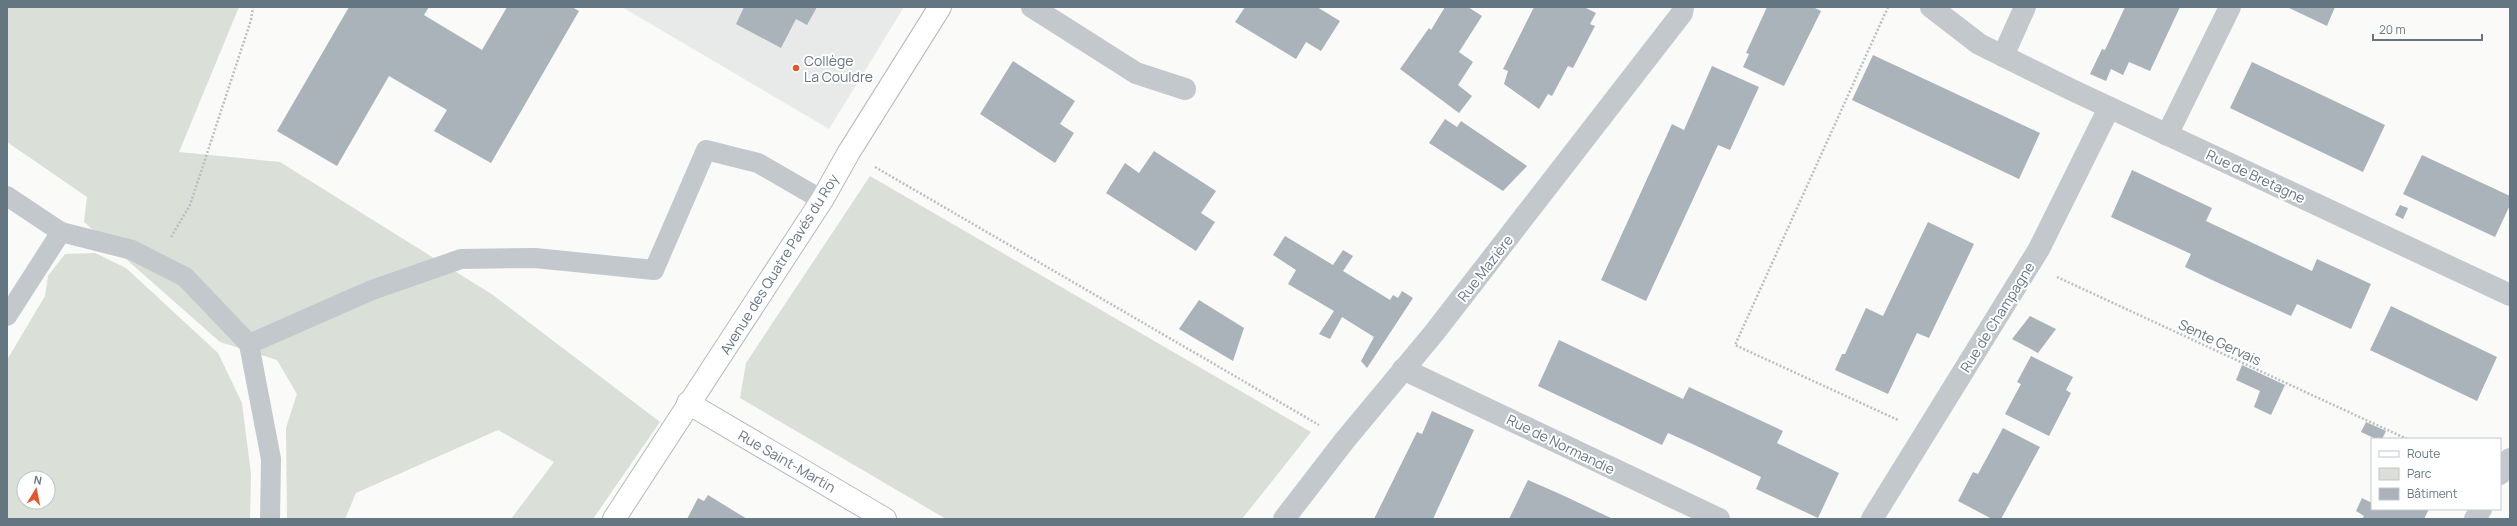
<svg xmlns="http://www.w3.org/2000/svg" width="2517" height="526" viewBox="0 0 2517 526" font-family="Manrope,sans-serif">
	<rect width="100%" height="100%" fill="#fafaf8"/>
	<!-- built -->
	<path fill="#e8e9e9" d="M622 7H904L829 129Z"/>
	<!-- green -->
	<g fill="#dadfd7" fill-rule="evenodd">
		<path d="M7 7H239L179 152 280 162 493 295 660 422 593 519H511L554 462 498 430 356 493 345 519H287L286 428 297 394 277 360 220 342 84 222 87 197 7 142Z"/>
		<path d="M870 176 1311 432 1242 519H946L740 398 746 363Z"/>
		<path d="M95 253 126 268 218 353 242 403 251 474 250 519H7V360L45 296 48 276 65 254ZM24 478H48V502H24Z"/>
	</g>
	<!-- building -->
	<g fill="#aab3b9">
		<path d="M349 7H429L424 15 482 50 507 7H572L579 11 491 163 434 131 447 110 389 76 337 166 277 131Z"/>
		<path d="M744 7H817L807 25 796 19 781 48 736 24Z"/>
		<path d="M1245 7H1317L1340 21 1321 51 1306 42 1296 59 1235 22Z"/>
		<path d="M1445 7H1468L1482 16 1459 52 1473 62 1458 85 1472 96 1459 113 1400 69 1429 28 1431 30Z"/>
		<path d="M1534 7H1584L1596 13 1590 24 1595 26 1573 68 1568 66 1552 96 1548 94 1539 109 1504 84 1508 71 1503 69Z"/>
		<path d="M1767 7H1813L1821 11 1784 86 1743 67 1749 54 1746 53Z"/>
		<path d="M2125 7H2180L2150 71 2129 62 2123 75 2111 69 2106 81 2090 74 2102 49 2105 50Z"/>
		<path d="M2287 7H2335L2327 26Z"/>
		<path d="M1873 55 2040 133 2019 179 1852 100Z"/>
		<path d="M1013 61 1075 101 1060 124 1074 133 1055 163 980 114Z"/>
		<path d="M2252 62 2385 125 2363 172 2230 108Z"/>
		<path d="M1712 66 1759 87 1730 150 1718 145 1646 301 1601 280 1672 124 1684 130Z"/>
		<path d="M1445 119 1457 127 1461 121 1527 166 1503 191 1429 143Z"/>
		<path d="M1154 151 1216 191 1201 213 1215 222 1196 251 1106 193 1125 163 1139 173Z"/>
		<path d="M2422 155 2510 196V205L2495 237 2403 194Z"/>
		<path d="M2132 170 2212 208 2206 221 2312 271 2317 259 2371 284 2351 329 2297 304 2291 316 2212 280 2185 267 2191 254 2111 217Z"/>
		<path d="M2400 205 2408 208 2403 219 2395 215Z"/>
		<path d="M1928 222 1974 244 1929 338 1917 333 1888 394 1835 370 1842 354H1845L1866 308 1883 316Z"/>
		<path d="M1285 236 1333 265 1343 250 1353 256 1343 271 1390 300 1393 295 1398 298 1402 291 1413 298 1367 368 1361 361 1374 337 1342 317 1330 339 1319 334 1334 311 1288 284 1296 270 1273 255Z"/>
		<path d="M1199 300 1244 328 1233 361 1179 329Z"/>
		<path d="M2391 306 2497 357 2477 401 2370 350Z"/>
		<path d="M2030 316 2056 329 2038 353 2012 339Z"/>
		<path d="M1559 340 1683 399 1689 387 1783 431 1777 443 1839 473 1818 518 1756 489 1761 477 1699 447 1668 433 1662 445 1538 386Z"/>
		<path d="M2031 356 2073 377 2066 390 2071 393 2049 436 2005 414 2021 384 2017 382Z"/>
		<path d="M2242 365 2285 385 2271 415 2254 407 2260 391 2236 380Z"/>
		<path d="M1432 411 1474 430 1433 519H1374L1417 432 1422 434Z"/>
		<path d="M2366 422 2386 431 2382 439H2376L2361 432Z"/>
		<path d="M2003 428 2040 447 2001 519H1992L1958 501 1973 472 1978 474Z"/>
		<path d="M1528 480 1560 494 1613 519H1509Z"/>
		<path d="M708 495 747 519H687L698 498 704 501Z"/>
		<path d="M2362 498 2372 503V509H2429L2424 519H2362L2364 516 2356 511Z"/>
	</g>
	<g fill="none" stroke-linecap="round" stroke-linejoin="round">
		<defs>
			<g id="secondary">
				<path d="M688 403 885 519"/>
				<path d="M614 519 822 200 849 152 940 7"/>
			</g>
		</defs>
		<!-- secondary casing -->
		<use href="#secondary" stroke="#b3babf" stroke-width="24"/>
		<!-- path -->
		<g stroke="#bbbfc2" stroke-width="2.5" stroke-dasharray="2 2" stroke-linecap="butt">
			<path d="M1888 7 1735 345 1898 420"/>
			<path d="M875 167 1319 425"/>
			<path d="M171 237 190 205 251 20 253 7"/>
			<path d="M2057 277 2407 439"/>
		</g>
		<!-- lane -->
		<g stroke="#c3c8cc" stroke-width="20">
			<path d="M7 196 61 232"/>
			<path d="M7 316 61 232 132 250 185 277 249 344 372 290 461 259 535 258 654 270 706 150 758 163 822 200"/>
			<path d="M249 344 271 459 270 519"/>
		</g>
		<!-- street -->
		<g stroke="#c3c8cc" stroke-width="22">
			<path d="M1032 7 1136 73 1185 89"/>
			<path d="M1931 7 1979 44 2072 90 2510 295"/>
			<path d="M2003 56 2025 7"/>
			<path d="M2167 135 2230 7"/>
			<path d="M1403 369 1719 519"/>
			<path d="M2500 474 2510 459"/>
			<path d="M1284 519 1345 440 1434 333 1682 13 1683 7"/>
			<path d="M1872 519 2039 249 2109 108"/>
			<path d="M2475 519 2481 509"/>
		</g>
		<!-- secondary -->
		<use href="#secondary" stroke="#fff" stroke-width="22"/>
	</g>
	<!-- markers -->
	<circle fill="#e4572e" stroke="#fff" stroke-width="1.5" cx="796" cy="68" r="4"/>
	<g text-anchor="middle" dominant-baseline="central" stroke-width="4" stroke-linejoin="round" paint-order="stroke">
		<!-- poi labels -->
		<g font-size="14" fill="#657683" stroke="#fff" text-anchor="start">
			<text x="804" y="60">Collège<tspan x="804" dy="16">La Couldre</tspan></text>
		</g>
		<!-- street labels -->
		<g font-size="14" fill="#657683" stroke="#fff">
			<text transform="translate(2256 176) rotate(25)">Rue de Bretagne</text>
			<text transform="translate(779 264) rotate(-58)">Avenue des Quatre Pavés du Roy</text>
			<text transform="translate(1485 268) rotate(-52)">Rue Mazière</text>
			<text transform="translate(1997 317) rotate(-58)">Rue de Champagne</text>
			<text transform="translate(2220 342) rotate(25)">Sente Gervais</text>
			<text transform="translate(1561 444) rotate(26)">Rue de Normandie</text>
			<text transform="translate(787 461) rotate(30)">Rue Saint-Martin</text>
		</g>
	</g>
	<!-- border -->
	<rect width="2517" height="526" fill="none" stroke="#657683" stroke-width="16"/>
	<!-- legend -->
	<rect x="2371" y="438" width="130" height="72" fill="#ffffff" stroke="#c1c8cd"/>
	<rect x="2379" y="451" width="20" height="6" fill="#ffffff" stroke="#c1c8cd"/>
	<text x="2407" y="458" font-size="12" fill="#657683">Route</text>
	<rect x="2379" y="468" width="20" height="12" fill="#dadfd7" stroke="#c1c8cd"/>
	<text x="2407" y="478" font-size="12" fill="#657683">Parc</text>
	<rect x="2379" y="488" width="20" height="12" fill="#aab3b9" stroke="#c1c8cd"/>
	<text x="2407" y="498" font-size="12" fill="#657683">Bâtiment</text>
	<!-- north arrow -->
	<g transform="translate(36 490) rotate(10)"><circle r="19" fill="#ffffff" stroke="#c1c8cd"/>
	<path d="M0-3L7 15L0 10L-7 15Z" fill="#e4572e"/>
	<text y="-6" font-size="11" font-weight="bold" text-anchor="middle" fill="#657683">N</text>
	</g>
	<!-- scale -->
	<path d="M2373 34v6h109v-6" fill="none" stroke="#657683" stroke-width="2"/>
	<text x="2379" y="34" font-size="12" fill="#657683" stroke="#ffffff" stroke-width="3" paint-order="stroke">20 m</text>
</svg>
